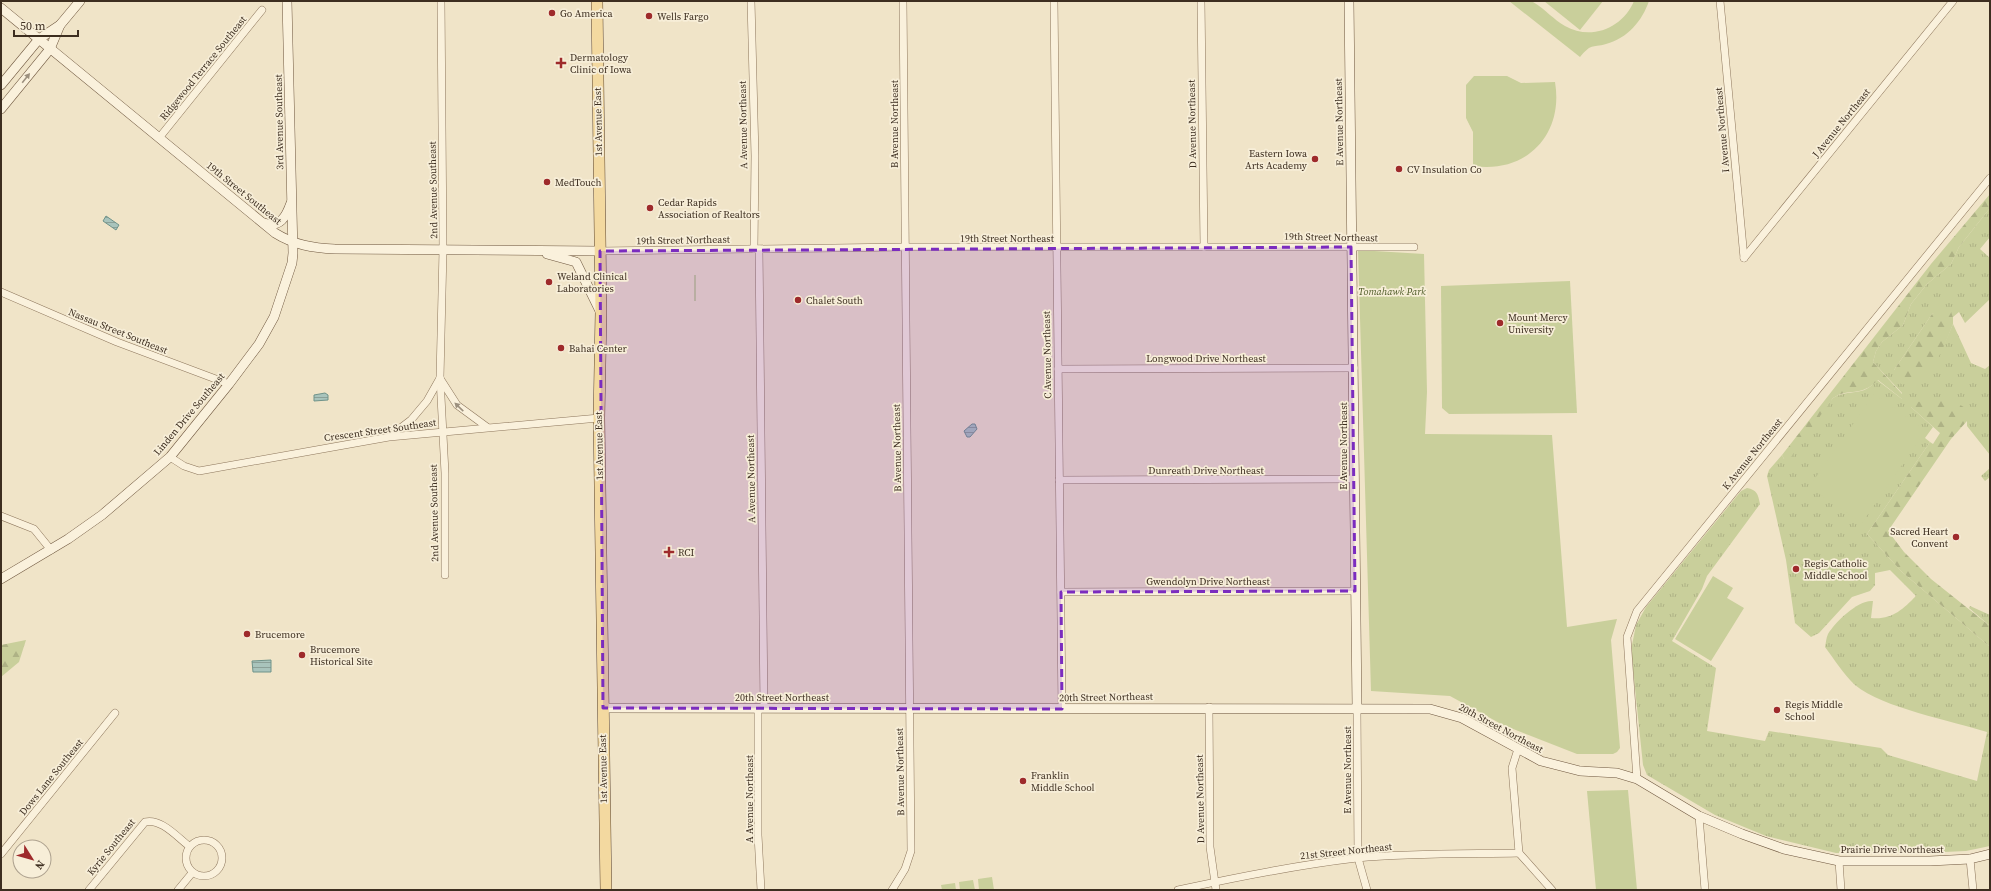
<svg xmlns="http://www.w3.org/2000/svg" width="1991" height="891" viewBox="0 0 1991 891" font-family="'Source Serif 4',serif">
	<defs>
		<pattern id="grass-tufts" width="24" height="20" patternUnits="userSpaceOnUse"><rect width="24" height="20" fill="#c9cf9b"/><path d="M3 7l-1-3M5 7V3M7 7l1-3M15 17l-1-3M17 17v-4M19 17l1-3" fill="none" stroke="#aeb285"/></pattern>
		<pattern id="forest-firs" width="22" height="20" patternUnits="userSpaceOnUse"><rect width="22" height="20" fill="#c9cf9b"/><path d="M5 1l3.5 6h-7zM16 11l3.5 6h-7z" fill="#aeb285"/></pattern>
		<pattern id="water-rules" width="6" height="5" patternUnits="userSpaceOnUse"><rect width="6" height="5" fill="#a9c4bc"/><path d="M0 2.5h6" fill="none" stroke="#8ba098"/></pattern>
	</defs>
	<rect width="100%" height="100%" fill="#f0e4c8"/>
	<!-- grass -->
	<g fill="url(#grass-tufts)">
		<path d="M1990 208V237L1980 249 1990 258V299L1965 323 1959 312 1953 317 1949 309 1932 314 1894 370V377L1943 347 1953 324 1971 363 1985 369 1990 365V455L1967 426V409L1911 407 1933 427 1925 438 1930 442 1867 534 1902 572 1990 647V846L1966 851 1944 852 1836 853 1766 836 1715 815 1647 775 1643 765 1631 650 1636 625 1646 607 1741 491 1747 488C1757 490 1758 494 1760 504L1707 576 1702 589 1672 641 1716 668 1707 731 1765 741 1769 731 1881 748 1888 755 1977 781 1987 732C1952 721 1883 708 1855 685 1844 675 1834 659 1825 647 1826 643 1826 638 1828 634 1835 622 1859 599 1873 601L1871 618C1892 620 1902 610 1916 596L1890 570 1875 573V585L1870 591 1852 597 1819 633 1811 637 1795 623 1786 560 1767 476 1769 470 1782 455 1784 459 1833 398C1850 388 1862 398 1877 380L1902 399V393L1873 362 1876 351 1882 342 1903 325 1911 304 1927 284 1951 264 1959 247Z"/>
		<rect x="694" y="275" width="2" height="26"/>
		<path d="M1990 468V477L1985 481 1981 476Z"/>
		<path d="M1970 606 1990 615V626L1969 608Z"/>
	</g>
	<!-- forest -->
	<g fill="url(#forest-firs)">
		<path d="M1990 194V208L1959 247 1951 264 1927 284 1911 304 1903 325 1882 342 1876 351 1873 362 1902 394V399L1878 380C1860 398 1850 387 1833 398L1790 458 1784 459 1782 455 1931 264Z"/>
		<path d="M1941 309H1950L1953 317V324C1944 346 1931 387 1901 384L1894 377V370L1932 314Z"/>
		<path d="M1934 400H1952L1967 409V421L1951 439 1888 531 1904 552 1931 579 1990 626V647L1902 572 1867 534 1930 442 1933 444 1940 433 1911 407 1916 402Z"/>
		<path d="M26 640 19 662 1 677V645Z"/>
	</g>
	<!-- green -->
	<g fill="#c9cf9b">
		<path d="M1509 1C1516 1 1528 0 1533 2 1545 9 1554 20 1565 26 1591 41 1623 28 1634 1H1649C1642 21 1628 38 1606 44 1591 48 1592 43 1580 57Z"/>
		<path d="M1544 1H1603L1580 30Z"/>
		<path d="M1474 76H1507L1521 83 1555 82C1564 135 1526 174 1473 166V132L1466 118V85Z"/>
		<path d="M1358 250 1424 254 1427 392 1425 434 1552 435 1567 627 1617 619 1611 640 1620 748 1617 752 1613 754H1577L1503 725 1450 696 1371 691Z"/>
		<path d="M1570 281 1577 413 1449 414 1442 408 1441 286Z"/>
		<path d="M1874 394 1926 430 1862 523 1809 487Z"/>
		<path d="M1713 576 1733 588 1727 598 1744 608 1711 661 1675 639Z"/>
		<path d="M1628 790 1637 890H1596L1587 791Z"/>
		<path d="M992 877 994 890H979L978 879Z"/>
		<path d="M973 880 975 890H960L959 882Z"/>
		<path d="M955 883 956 890H942L941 885Z"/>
	</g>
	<!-- water -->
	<g fill="url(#water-rules)" stroke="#6f938a">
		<path d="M106 216 119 225 116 230 103 221Z"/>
		<path d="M325 393 328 395V400L314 401V395Z"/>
		<path d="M972 424H975L977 429 970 437H967L964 431Z"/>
		<path d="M271 660V672H253L252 661Z"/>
	</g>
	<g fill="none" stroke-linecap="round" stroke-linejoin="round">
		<defs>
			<g id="street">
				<path d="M441 1 443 250 440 378 445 473V575"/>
				<path d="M751 1 755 156 754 249"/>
				<path d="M1054 1 1062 709"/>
				<path d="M1201 1 1204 247"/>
				<path d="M1720 1 1744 258"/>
				<path d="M159 138 262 10"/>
				<path d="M759 249 764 708"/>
				<path d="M600 251 905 247H1414"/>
				<path d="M1744 258 1953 1"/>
				<path d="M1 292 117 342 229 384"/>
				<path d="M1058 369 1354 368"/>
				<path d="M441 380 457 405 487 427"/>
				<path d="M390 436 411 420 427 401 440 378"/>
				<path d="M170 457 184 466 199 471 389 437 599 418"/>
				<path d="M1059 480 1354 479"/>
				<path d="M1 516 34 529 51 550"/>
				<path d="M1061 592 1355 591"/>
				<path d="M1209 707 1210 847 1216 890"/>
				<path d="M758 708V835L761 890"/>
				<path d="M1357 708 1358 858 1367 890"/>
				<path d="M1518 749 1512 768 1519 853 1552 890"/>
				<path d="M1637 779 1627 637 1637 611 1990 178"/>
				<path d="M1699 816 1705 890"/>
				<circle cx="204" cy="858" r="18"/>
				<path d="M1 854 115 713"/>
				<path d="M1970 859 1973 890"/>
				<path d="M1839 861 1841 890"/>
				<path d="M89 890 145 822C161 818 177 837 189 846"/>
				<path d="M178 890 192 873"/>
				<path d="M892 890 905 869 911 851 903 1"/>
				<path d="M1178 890C1237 877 1297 865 1357 858 1411 853 1465 854 1519 853"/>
			</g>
			<g id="secondary">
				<path d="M1349 1 1357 708"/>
				<path d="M1 8 275 233C294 245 313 248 335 249L600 251"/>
				<path d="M1 85 39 39 60 25"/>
				<path d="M1 109 50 49 60 25 80 1"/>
				<path d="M264 223C280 228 286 217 291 203"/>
				<path d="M547 254 576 262 600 311"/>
				<path d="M1 579 68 539 102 515 170 457 229 384 259 344 274 317 292 263 293 253 287 1"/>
				<path d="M603 708 1430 709 1462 718 1541 761 1580 771 1617 773 1637 779 1699 816 1742 834 1784 849 1839 861H1930L1970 859 1990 854"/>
			</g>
			<path id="primary" d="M597 1 601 312 599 418 606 890"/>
		</defs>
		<!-- street casing -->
		<use href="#street" stroke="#8d765c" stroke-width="8"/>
		<!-- secondary casing -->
		<use href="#secondary" stroke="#6f573f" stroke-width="10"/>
		<!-- primary casing -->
		<use href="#primary" stroke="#5b4430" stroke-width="12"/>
		<!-- street -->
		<use href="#street" stroke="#faf1dc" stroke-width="7"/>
		<!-- secondary -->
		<use href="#secondary" stroke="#faf1dc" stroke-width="9"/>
		<!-- primary -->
		<use href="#primary" stroke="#f3d9a0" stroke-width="11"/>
	</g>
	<!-- one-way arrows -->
	<defs><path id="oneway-solid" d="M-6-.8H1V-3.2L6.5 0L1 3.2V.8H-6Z"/></defs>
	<g fill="#9c907e">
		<use href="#oneway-solid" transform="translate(26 78) rotate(-51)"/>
		<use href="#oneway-solid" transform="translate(459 407) rotate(-136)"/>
	</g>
	<!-- marked area -->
	<path fill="#7b2cbf" fill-opacity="0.2" stroke="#7b2cbf" stroke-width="3" stroke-dasharray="8 5" stroke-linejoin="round" d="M1351 247 1355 591 1061 592 1062 709 603 708 600 251Z"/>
	<!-- markers -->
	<g fill="#9e2a2b" stroke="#f7eed8" stroke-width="1.5">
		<circle cx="552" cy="13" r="4"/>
		<circle cx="649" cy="16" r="4"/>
		<path d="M559 57h4v4h4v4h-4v4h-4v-4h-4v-4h4z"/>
		<circle cx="1315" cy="159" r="4"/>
		<circle cx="1399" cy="169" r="4"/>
		<circle cx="547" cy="182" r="4"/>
		<circle cx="650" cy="208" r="4"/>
		<circle cx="549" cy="282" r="4"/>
		<circle cx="798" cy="300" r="4"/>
		<circle cx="1500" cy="323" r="4"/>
		<circle cx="561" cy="348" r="4"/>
		<circle cx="1956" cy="537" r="4"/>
		<path d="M667 546h4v4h4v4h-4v4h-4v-4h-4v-4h4z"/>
		<circle cx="1796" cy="569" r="4"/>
		<circle cx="247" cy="634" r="4"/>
		<circle cx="302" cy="655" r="4"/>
		<circle cx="1777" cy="710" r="4"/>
		<circle cx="1023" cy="781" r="4"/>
	</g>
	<g text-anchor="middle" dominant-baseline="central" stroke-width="3.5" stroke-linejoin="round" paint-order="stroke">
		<!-- poi labels -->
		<g font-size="10" fill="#3d2e20" stroke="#f7eed8" text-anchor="start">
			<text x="560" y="13">Go America</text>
			<text x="657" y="16">Wells Fargo</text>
			<text x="570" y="57">Dermatology<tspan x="570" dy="12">Clinic of Iowa</tspan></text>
			<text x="1307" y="153" text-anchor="end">Eastern Iowa<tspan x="1307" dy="12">Arts Academy</tspan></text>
			<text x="1407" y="169">CV Insulation Co</text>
			<text x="555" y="182">MedTouch</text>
			<text x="658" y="202">Cedar Rapids<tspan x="658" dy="12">Association of Realtors</tspan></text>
			<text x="557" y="276">Weland Clinical<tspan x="557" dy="12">Laboratories</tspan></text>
			<text x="806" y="300">Chalet South</text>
			<text x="1508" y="317">Mount Mercy<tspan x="1508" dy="12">University</tspan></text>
			<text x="569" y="348">Bahai Center</text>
			<text x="1948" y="531" text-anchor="end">Sacred Heart<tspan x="1948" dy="12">Convent</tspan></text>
			<text x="678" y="552">RCI</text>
			<text x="1804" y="563">Regis Catholic<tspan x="1804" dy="12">Middle School</tspan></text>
			<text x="255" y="634">Brucemore</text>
			<text x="310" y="649">Brucemore<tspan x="310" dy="12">Historical Site</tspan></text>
			<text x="1785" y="704">Regis Middle<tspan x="1785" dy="12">School</tspan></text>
			<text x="1031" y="775">Franklin<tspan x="1031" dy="12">Middle School</tspan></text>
		</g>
		<!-- street labels -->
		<g font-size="10" fill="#3d2e20" stroke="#f7eed8">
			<text transform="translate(203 68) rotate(-51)">Ridgewood Terrace Southeast</text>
			<text transform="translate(279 122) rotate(-91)">3rd Avenue Southeast</text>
			<text transform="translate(598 122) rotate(-91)">1st Avenue East</text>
			<text transform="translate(1339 122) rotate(-91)">E Avenue Northeast</text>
			<text transform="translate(1841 123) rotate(-51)">J Avenue Northeast</text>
			<text transform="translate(894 124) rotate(-90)">B Avenue Northeast</text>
			<text transform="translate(1192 124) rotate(-91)">D Avenue Northeast</text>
			<text transform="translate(743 125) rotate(-91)">A Avenue Northeast</text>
			<text transform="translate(1722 130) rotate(-95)">I Avenue Northeast</text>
			<text transform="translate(433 190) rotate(-91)">2nd Avenue Southeast</text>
			<text transform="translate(244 193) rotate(39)">19th Street Southeast</text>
			<text transform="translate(1331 237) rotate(1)">19th Street Northeast</text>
			<text x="1007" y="238">19th Street Northeast</text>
			<text transform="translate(683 240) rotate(-1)">19th Street Northeast</text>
			<text transform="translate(118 331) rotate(22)">Nassau Street Southeast</text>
			<text transform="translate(1047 355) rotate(-91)">C Avenue Northeast</text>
			<text x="1206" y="358">Longwood Drive Northeast</text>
			<text transform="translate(189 414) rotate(-50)">Linden Drive Southeast</text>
			<text transform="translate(380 430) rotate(-8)">Crescent Street Southeast</text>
			<text transform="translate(599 446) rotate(-91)">1st Avenue East</text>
			<text transform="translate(1343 446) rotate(-90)">E Avenue Northeast</text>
			<text transform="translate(897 448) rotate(-91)">B Avenue Northeast</text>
			<text transform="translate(1752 454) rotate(-51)">K Avenue Northeast</text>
			<text x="1206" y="470">Dunreath Drive Northeast</text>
			<text transform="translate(751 479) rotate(-91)">A Avenue Northeast</text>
			<text transform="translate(434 513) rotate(-91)">2nd Avenue Southeast</text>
			<text x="1208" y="581">Gwendolyn Drive Northeast</text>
			<text x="782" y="697">20th Street Northeast</text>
			<text transform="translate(1106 697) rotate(-1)">20th Street Northeast</text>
			<text transform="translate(1501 728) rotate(28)">20th Street Northeast</text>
			<text transform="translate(603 769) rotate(-91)">1st Avenue East</text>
			<text transform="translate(1347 770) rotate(-90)">E Avenue Northeast</text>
			<text transform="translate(900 772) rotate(-91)">B Avenue Northeast</text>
			<text transform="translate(51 777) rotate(-51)">Dows Lane Southeast</text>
			<text transform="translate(749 799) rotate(-90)">A Avenue Northeast</text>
			<text transform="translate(1200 799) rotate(-91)">D Avenue Northeast</text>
			<text transform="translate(111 847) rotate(-51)">Kyrie Southeast</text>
			<text x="1892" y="849">Prairie Drive Northeast</text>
			<text transform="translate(1346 851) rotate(-6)">21st Street Northeast</text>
		</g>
		<!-- park labels -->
		<g font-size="10" font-style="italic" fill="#4d5a26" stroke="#f7eed8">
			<text x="1392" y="291">Tomahawk Park</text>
		</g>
	</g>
	<!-- border -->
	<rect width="1991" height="891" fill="none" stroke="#3d2e20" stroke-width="4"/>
	<!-- north arrow -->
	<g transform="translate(32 859) rotate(127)"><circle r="19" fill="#f7eed8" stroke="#ada18e"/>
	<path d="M0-3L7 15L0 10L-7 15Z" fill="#9e2a2b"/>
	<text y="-6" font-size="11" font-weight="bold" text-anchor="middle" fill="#3d2e20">N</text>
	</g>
	<!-- scale -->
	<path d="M14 30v6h64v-6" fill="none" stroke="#3d2e20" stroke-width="2"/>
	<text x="20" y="30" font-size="12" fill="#3d2e20" stroke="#f7eed8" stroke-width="3" paint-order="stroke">50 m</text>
</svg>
